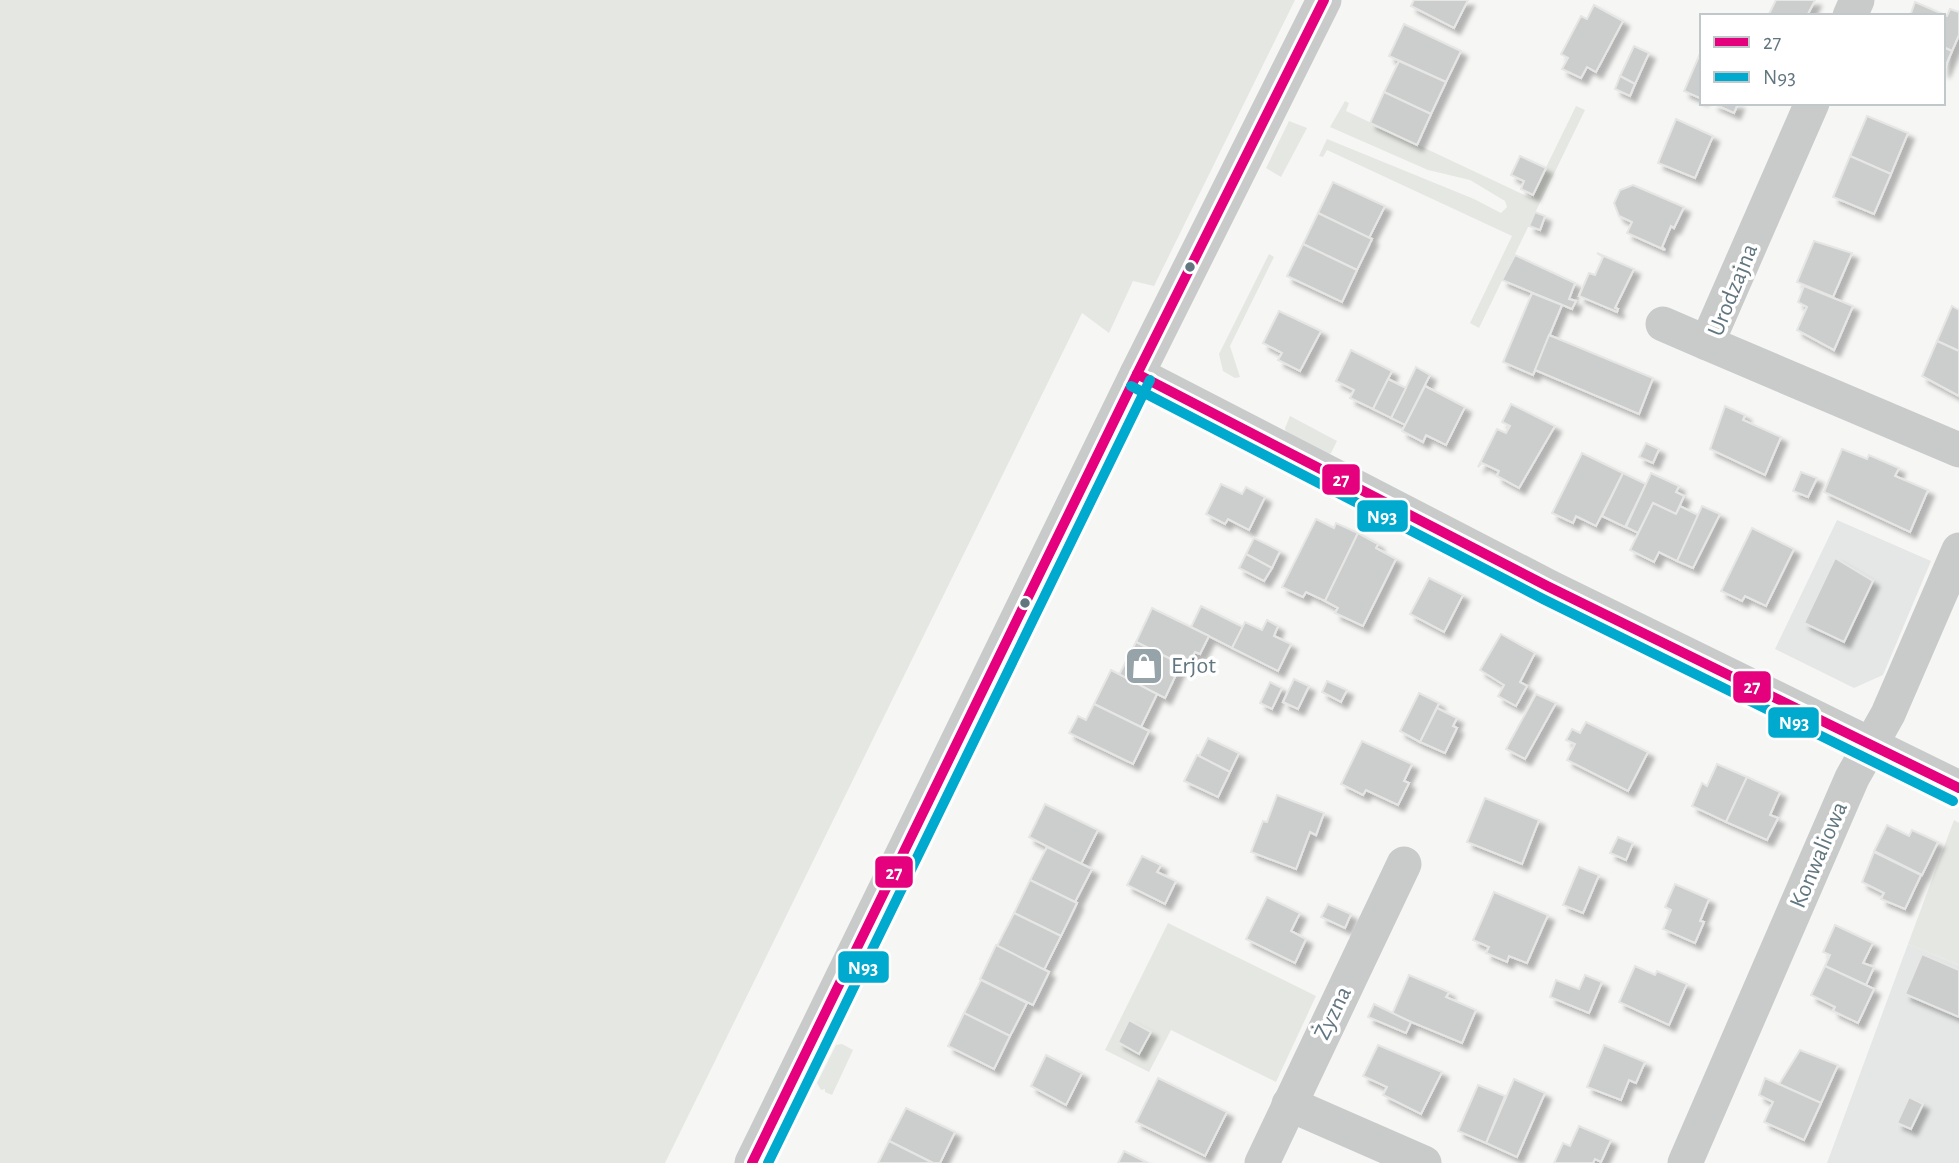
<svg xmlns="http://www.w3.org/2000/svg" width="1959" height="1163" viewBox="0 0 1959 1163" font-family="'Alegreya Sans',sans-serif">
	<defs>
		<filter id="shadow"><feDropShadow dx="6" dy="6" stdDeviation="2" flood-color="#0004"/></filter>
	</defs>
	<rect width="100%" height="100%" fill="#f6f6f5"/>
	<!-- built -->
	<g fill="#e5e7e6">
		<path d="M1837 520 1931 561 1883 675 1854 688 1775 649Z"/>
		<path d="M1908 944 1959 965V1163H1827Z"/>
	</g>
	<!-- green -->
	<g fill="#e5e8e2">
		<path d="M0 0H1295L1154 286 1133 281 1109 333 1082 313 665 1163H0Z"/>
		<path d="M1345 101 1349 103 1346 111 1531 198 1576 106 1585 110 1479 328 1470 323 1512 236 1327 150 1323 157 1319 156 1327 139 1474 199 1501 213 1507 207 1505 201 1470 180 1428 170 1330 127Z"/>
		<path d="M1289 121 1307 128 1281 177 1266 168Z"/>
		<path d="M1269 254 1274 257 1230 346 1240 377 1235 378 1223 371 1219 354Z"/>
		<path d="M1290 416 1337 441 1331 453 1327 455 1286 435 1285 428Z"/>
		<path d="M1954 820 1959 823V965L1908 944Z"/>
		<path d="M1168 923 1316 996 1276 1082 1171 1030 1149 1072 1105 1050Z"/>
		<path d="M842 1044 853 1050 832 1095 825 1092V1089L821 1090 817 1083 836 1045Z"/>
	</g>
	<!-- building -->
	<g fill="#cccece" stroke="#e6e6e5" stroke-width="2" filter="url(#shadow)">
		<path d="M1414 0H1468L1454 28 1411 6Z"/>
		<path d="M1776 0H1815L1807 16H1768Z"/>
		<path d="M1915 2 1947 16 1950 9 1959 12V35L1952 51 1943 47V16H1910Z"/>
		<path d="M1594 5 1623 21 1596 72 1587 67 1581 78 1562 69 1568 58 1561 54 1581 16 1587 19Z"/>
		<path d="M1404 24 1461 51 1446 82 1389 56Z"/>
		<path d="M1634 46 1649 53 1635 84 1620 76Z"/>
		<path d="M1943 47 1952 51 1943 72Z"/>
		<path d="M1702 49V99L1684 91Z"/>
		<path d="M1399 61 1446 82 1431 114 1384 92Z"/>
		<path d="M1620 76 1635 84 1630 96 1615 89Z"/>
		<path d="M1384 92 1431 114 1417 145 1370 123Z"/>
		<path d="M1712 103H1738L1734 113Z"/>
		<path d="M1867 116 1908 133 1891 174 1850 156Z"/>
		<path d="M1676 119 1713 136 1695 178 1658 163Z"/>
		<path d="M1520 156 1546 168 1533 195 1521 189 1524 181 1511 175Z"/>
		<path d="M1850 156 1891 174 1874 214 1833 197Z"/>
		<path d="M1333 182 1385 206 1369 238 1318 213Z"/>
		<path d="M1633 185 1684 207 1674 228 1671 226 1662 247 1665 250 1627 233 1632 222 1619 216 1614 203 1620 190Z"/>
		<path d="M1535 212 1545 216 1540 230 1529 226Z"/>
		<path d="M1318 213 1372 239 1357 270 1303 244Z"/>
		<path d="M1814 241 1852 253 1833 297 1797 282Z"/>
		<path d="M1303 244 1357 270 1342 302 1287 276Z"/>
		<path d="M1597 253 1634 269 1615 308 1618 309 1617 312 1579 296 1589 273 1595 275 1603 257Z"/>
		<path d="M1515 255 1575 283 1569 299 1576 301 1572 309 1502 280Z"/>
		<path d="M1804 286 1853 306 1834 350 1797 330 1807 307 1798 302Z"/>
		<path d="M1532 293 1562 305 1533 375 1503 362Z"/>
		<path d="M1952 306 1959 310V351L1937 341Z"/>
		<path d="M1279 311 1321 331 1300 371 1278 360 1282 353 1263 343Z"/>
		<path d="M1549 335 1653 378 1639 414 1535 370Z"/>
		<path d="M1937 341 1959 351V396L1922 376Z"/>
		<path d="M1351 350 1392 371 1373 409 1350 398 1354 390 1336 381Z"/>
		<path d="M1416 367 1430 375 1405 425 1391 418Z"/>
		<path d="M1388 379 1406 388 1391 418 1373 409Z"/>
		<path d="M1425 386 1465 407 1446 445 1426 435 1423 442 1402 431Z"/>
		<path d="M1511 404 1555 426 1519 488 1497 476 1499 471 1482 463 1478 467 1497 429 1506 433 1510 426 1502 422Z"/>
		<path d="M1725 406 1745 415 1743 420 1781 437 1765 475 1710 449Z"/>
		<path d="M1646 443 1659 449 1653 463 1639 457Z"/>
		<path d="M1842 449 1867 459 1869 455 1899 468 1895 476 1928 490 1910 532 1824 492Z"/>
		<path d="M1582 453 1623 473 1596 526 1576 516 1573 523 1552 513Z"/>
		<path d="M1801 472 1817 478 1808 497 1793 491Z"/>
		<path d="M1623 473 1646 484 1625 527 1602 516Z"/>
		<path d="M1651 473 1679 486 1676 492 1684 496 1676 514 1653 503 1638 533 1626 527Z"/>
		<path d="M1221 484 1242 494 1246 487 1265 497 1249 530 1228 519 1225 524 1206 514Z"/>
		<path d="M1653 503 1676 514 1680 506 1700 516 1677 561 1659 552 1654 562 1630 550Z"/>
		<path d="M1702 506 1720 514 1693 568 1677 561Z"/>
		<path d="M1316 519 1334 528 1336 523 1358 533 1325 601 1306 592 1303 597 1282 587Z"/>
		<path d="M1752 528 1794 549 1766 606 1745 596 1742 601 1721 591Z"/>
		<path d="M1358 533 1378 544 1376 548 1396 559 1363 626 1335 613 1338 608 1325 601Z"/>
		<path d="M1254 538 1280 551 1272 568 1246 554Z"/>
		<path d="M1246 554 1272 568 1264 581 1239 568Z"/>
		<path d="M1835 558 1873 581 1844 642 1804 623Z"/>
		<path d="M1429 578 1463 595 1444 632 1410 614Z"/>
		<path d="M1201 606 1243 627 1232 648 1191 627Z"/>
		<path d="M1152 608 1209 636 1200 654 1195 652 1187 667 1136 642Z"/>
		<path d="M1267 620 1278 626 1274 636 1291 644 1278 671 1232 648 1245 622 1262 630Z"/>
		<path d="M1501 634 1535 653 1520 682 1527 686 1516 706 1498 696 1504 685 1480 670Z"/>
		<path d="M1136 642 1181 664 1165 698 1119 675Z"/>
		<path d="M1111 670 1157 694 1141 727 1094 704Z"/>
		<path d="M1294 679 1309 686 1298 709 1283 702Z"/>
		<path d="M1327 681 1347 690 1341 702 1322 692Z"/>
		<path d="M1270 682 1282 688 1272 709 1260 703Z"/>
		<path d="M1419 693 1439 703 1420 742 1400 731Z"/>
		<path d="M1536 694 1556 703 1525 759 1506 749Z"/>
		<path d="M1094 704 1149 731 1133 764 1069 733 1078 716 1086 720Z"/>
		<path d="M1437 708 1457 718 1453 726 1457 728 1445 753 1420 742Z"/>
		<path d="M1586 722 1648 752 1628 791 1567 760 1575 744 1566 740 1572 729 1580 733Z"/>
		<path d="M1208 738 1239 753 1230 772 1199 756Z"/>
		<path d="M1362 741 1412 764 1404 781 1409 783 1398 805 1366 790 1363 795 1341 784Z"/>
		<path d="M1197 755 1230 772 1218 797 1184 781Z"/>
		<path d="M1717 764 1747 777 1726 822 1692 806 1702 783 1707 786Z"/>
		<path d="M1747 777 1780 792 1770 815 1778 818 1767 840 1726 822Z"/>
		<path d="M1277 795 1324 813 1316 835 1310 832 1296 869 1251 852 1263 821 1267 822Z"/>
		<path d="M1485 798 1539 820 1522 864 1467 842Z"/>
		<path d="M1045 804 1098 830 1081 864 1029 837Z"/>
		<path d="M1887 825 1909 836 1912 830 1938 842 1922 875 1874 851Z"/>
		<path d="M1618 837 1633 843 1626 860 1610 853Z"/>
		<path d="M1047 847 1092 869 1075 902 1030 880Z"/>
		<path d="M1874 852 1921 875 1905 909 1881 899 1884 893 1862 882Z"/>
		<path d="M1142 856 1161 865 1157 872 1176 881 1165 904 1127 885Z"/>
		<path d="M1579 867 1599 875 1583 913 1563 905Z"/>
		<path d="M1030 880 1077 903 1061 936 1014 913Z"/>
		<path d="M1675 884 1709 899 1700 921 1704 922 1695 943 1663 929 1671 910 1665 907Z"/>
		<path d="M1494 892 1548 915 1527 963 1509 956 1507 962 1486 953 1489 947 1473 940Z"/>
		<path d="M1267 897 1300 913 1291 931 1306 939 1295 963 1246 939Z"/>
		<path d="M1328 904 1351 914 1345 928 1321 917Z"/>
		<path d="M1014 913 1061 936 1044 970 997 946Z"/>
		<path d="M1835 925 1873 943 1863 963 1874 967 1866 985 1825 966 1830 955 1823 952Z"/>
		<path d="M996 945 1049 972 1033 1005 980 979Z"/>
		<path d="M1922 954 1959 970V1017L1905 994Z"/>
		<path d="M1635 966 1655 975 1657 971 1687 984 1669 1025 1619 1002Z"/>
		<path d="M1825 966 1874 989 1858 1023 1833 1011 1835 1007 1811 995Z"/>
		<path d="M1409 975 1449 992 1446 997 1476 1010 1462 1043 1392 1014Z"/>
		<path d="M1585 975 1602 982 1589 1013 1550 997 1556 980 1579 989Z"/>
		<path d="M981 980 1027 1003 1010 1036 964 1013Z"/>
		<path d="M1374 1004 1411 1022 1406 1033 1368 1017Z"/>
		<path d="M964 1013 1010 1036 994 1069 948 1046Z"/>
		<path d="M1129 1020 1151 1032 1139 1054 1118 1042Z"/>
		<path d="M1378 1045 1442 1072 1421 1114 1383 1095 1387 1087 1363 1076Z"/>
		<path d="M1604 1045 1645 1062 1636 1083 1629 1080 1621 1100 1587 1087Z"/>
		<path d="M1800 1050 1838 1065 1821 1103 1779 1084Z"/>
		<path d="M1046 1055 1082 1073 1066 1105 1031 1086Z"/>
		<path d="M1158 1078 1227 1112 1205 1156 1136 1122Z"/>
		<path d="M1765 1078 1821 1103 1804 1140 1764 1122 1773 1102 1759 1095Z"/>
		<path d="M1514 1079 1545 1093 1517 1157 1486 1143Z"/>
		<path d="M1478 1085 1505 1096 1486 1143 1458 1131Z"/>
		<path d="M1909 1097 1923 1104 1911 1129 1897 1123Z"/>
		<path d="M906 1108 955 1132 940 1163H933L889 1141Z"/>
		<path d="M1579 1126 1611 1140 1601 1162 1595 1159 1593 1163H1554L1563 1143 1570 1146Z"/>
		<path d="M889 1141 933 1163H878Z"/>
		<path d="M1124 1151 1148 1163H1118Z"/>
	</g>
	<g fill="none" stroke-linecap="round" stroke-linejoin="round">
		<!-- minor -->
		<g stroke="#c9cbcb" stroke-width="35">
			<path d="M1850 16 1857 0"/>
			<path d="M1812 103 1707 343 1959 450"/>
			<path d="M1663 324 1707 343"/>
			<path d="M1137 374 1549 587 1959 788"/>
			<path d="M1289 1104 1424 1163"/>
			<path d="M752 1163 1137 374 1324 0"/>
			<path d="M1262 1163 1404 864"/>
			<path d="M1685 1163 1852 778 1888 714 1959 550"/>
		</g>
		<defs>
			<g id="bus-1">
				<path d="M1137 374 1549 587 1959 788"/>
				<path d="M752 1163 1137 374 1324 0"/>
			</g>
			<g id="bus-2">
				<path d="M1131 386 1543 599 1953 801"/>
				<path d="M768 1163 1150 380"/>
			</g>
		</defs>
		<!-- bus-1 casing -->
		<use href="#bus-1" stroke="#fff" stroke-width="16"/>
		<!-- bus-2 casing -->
		<use href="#bus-2" stroke="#fff" stroke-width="16"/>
		<!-- bus-1 -->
		<use href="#bus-1" stroke="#e5007d" stroke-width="10"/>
		<!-- bus-2 -->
		<use href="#bus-2" stroke="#00a9ce" stroke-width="10"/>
	</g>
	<!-- icons -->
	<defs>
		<symbol id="shop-square" viewBox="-11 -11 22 22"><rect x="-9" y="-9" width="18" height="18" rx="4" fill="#96a3a9" stroke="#fff"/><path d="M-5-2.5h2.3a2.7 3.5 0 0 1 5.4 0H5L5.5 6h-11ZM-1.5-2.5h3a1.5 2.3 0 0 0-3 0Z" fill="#fff"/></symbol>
	</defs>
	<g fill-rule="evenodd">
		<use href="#shop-square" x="1122" y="644" width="44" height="44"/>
	</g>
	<!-- markers -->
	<g fill="#627680" stroke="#fff" stroke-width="2.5">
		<circle cx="1190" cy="267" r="6"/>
		<circle cx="1025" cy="603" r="6"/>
	</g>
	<g text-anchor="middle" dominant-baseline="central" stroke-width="7" stroke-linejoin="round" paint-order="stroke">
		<!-- street labels -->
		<g font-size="24" fill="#627680" stroke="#fff">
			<text transform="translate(1733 290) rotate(-68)">Urodzajna</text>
			<text transform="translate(1819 855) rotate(-67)">Konwaliowa</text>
			<text transform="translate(1333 1013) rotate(-64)">Żyzna</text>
		</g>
		<!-- poi labels -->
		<g font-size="24" fill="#627680" stroke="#fff" text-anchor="start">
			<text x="1171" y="666">Erjot</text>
		</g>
	</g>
	<g stroke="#fff" stroke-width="2.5">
		<rect x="1321" y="463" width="40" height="33" rx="7" fill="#e5007d"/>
		<rect x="1356" y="499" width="53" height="34" rx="7" fill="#00a9ce"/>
		<rect x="1732" y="670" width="40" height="34" rx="7" fill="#e5007d"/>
		<rect x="1767" y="706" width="53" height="33" rx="7" fill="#00a9ce"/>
		<rect x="874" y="855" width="40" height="34" rx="7" fill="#e5007d"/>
		<rect x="837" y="950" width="53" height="34" rx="7" fill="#00a9ce"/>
	</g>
	<g font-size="19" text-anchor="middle" font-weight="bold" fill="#fff">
		<text x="1341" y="486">27</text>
		<text x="1382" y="523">N93</text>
		<text x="1752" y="693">27</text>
		<text x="1794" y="729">N93</text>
		<text x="894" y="879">27</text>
		<text x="863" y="974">N93</text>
	</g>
	<!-- legend -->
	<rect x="1700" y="14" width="245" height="91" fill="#ffffff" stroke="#c0c8cc" stroke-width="2"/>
	<rect x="1714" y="37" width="35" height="10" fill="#e5007d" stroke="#c0c8cc" stroke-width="2"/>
	<text x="1763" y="49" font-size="21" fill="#627680">27</text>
	<rect x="1714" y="72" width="35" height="10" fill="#00a9ce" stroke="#c0c8cc" stroke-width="2"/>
	<text x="1763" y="84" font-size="21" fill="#627680">N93</text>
</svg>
